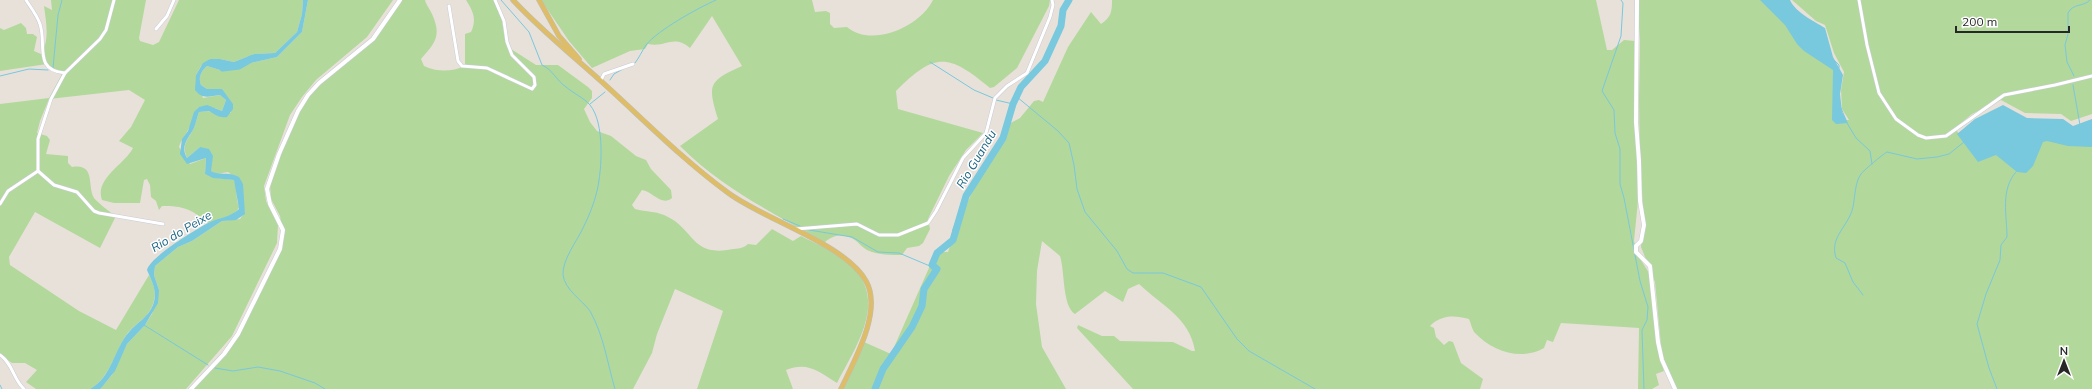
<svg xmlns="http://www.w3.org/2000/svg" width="2092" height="389" viewBox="0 0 2092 389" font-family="Mulish,sans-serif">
	<rect width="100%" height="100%" fill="#e8e1da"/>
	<!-- green -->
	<g fill="#b3d89c">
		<path d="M51 0H146L139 38 140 41 153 45 159 42 179 0H303L302 14 297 32 275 53 254 54 234 62 220 59H210L201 66 196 75 203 98 220 95 226 100 222 111 215 108 199 107C192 114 193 122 188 130 185 136 181 140 179 147L190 164 206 158 205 174 217 178 234 180C238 189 235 197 239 207 236 217 217 219 208 223 191 209 184 206 162 206L159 210 156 201 151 197 150 185 147 179 144 180 140 203H114L102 200C94 179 125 164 133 148L119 141 131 127 145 100 129 90 49 99 40 121 37 133 47 136 50 140 46 154 68 156V163L72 167C96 163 87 186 94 198 96 201 112 214 116 216L100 248 35 212 9 257 10 265 79 311 116 330 149 275C154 285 157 293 153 304 148 319 135 323 127 334 115 351 110 378 90 389H36L26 382 37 370 25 363H12L0 355V104L49 98 62 74V72L55 70 47 64 0 71V28L4 30 21 23 26 28 27 34H33L37 37 34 51 41 54C50 40 46 22 44 6L52 10Z"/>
		<path d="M308 0H393L367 37 316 80 302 97 290 115 264 186 266 201 278 225 277 243 232 336 186 389H100L112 375 127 344 145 325 152 314 159 290 154 275 155 266 178 247 192 241 222 221 240 219 245 212 242 202 243 184 228 172 216 174 211 171V164L200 147 187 158C181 144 188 140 194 128 196 123 197 117 199 112 207 110 222 113 231 113L222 89H207L201 85C198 78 201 71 207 66L220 70 277 57 302 32Z"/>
		<path d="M399 0H425C426 5 430 9 432 14 442 36 435 43 421 59L424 66C437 72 451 72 465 66V34L471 32C477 19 473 11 466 0H494L501 15 505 40 511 49 536 65H558L588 87 592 91V98L584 109 590 122 597 131 611 136 636 156 646 160 651 169 671 190 672 198C662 207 652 191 642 190L632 205 635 209C646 212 658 211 668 217 693 229 692 255 727 250 736 248 741 250 748 244L756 245 772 229 793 241 801 236C816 244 833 250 846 261 891 297 857 344 837 383 819 372 808 361 786 370L793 389H697L723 311 675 289 657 334 652 353 633 389H192L231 345 277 254 282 229 280 216 271 199 270 184 298 110 318 84 364 49Z"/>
		<path d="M541 0H812L815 12 826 11 830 13V24L834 28 847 27C871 48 920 27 933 0H1050L1049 6 1017 68 994 87 990 88C948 53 935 52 896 91L898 109 983 133 966 150 949 176 928 219 930 229 923 243 919 246 907 248 902 255C891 255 878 255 867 250 863 248 859 243 855 240 844 233 833 234 824 243 772 211 725 191 680 146L718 119C707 84 709 81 742 66L712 16 690 48C673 34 666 48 648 44L645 49 630 51 592 68 569 41Z"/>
		<path d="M1112 0H1596L1607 50H1612L1624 40 1635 41 1634 72 1638 201 1634 241 1639 257 1649 273 1659 355 1664 371 1656 374 1659 385 1652 389H1638L1639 328 1561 323 1553 342 1547 340 1544 348C1521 361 1493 352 1475 333 1472 330 1471 323 1469 319 1454 315 1441 315 1430 326L1434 328 1436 337 1444 345 1449 341 1453 342 1461 363 1483 379 1480 389H1133L1077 328 1078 325 1102 336H1114L1120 341 1173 342 1192 351H1195C1190 318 1161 305 1139 284L1128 289 1123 302 1105 291 1075 314C1062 306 1065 271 1060 256L1042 241 1037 271 1036 304 1042 347 1066 389H841L864 342 891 354 936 252H948L952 240V230L957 218 966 205 986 164 999 146 1009 124 1020 118 1034 101 1039 100 1043 102 1068 47 1091 12 1101 24C1111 17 1112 12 1112 0Z"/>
		<path d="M1637 0H1764L1834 67 1837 120H1849L1842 109 1841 90 1844 72 1834 53 1825 25 1816 21 1792 0H2092V114L2071 121 2061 114 2025 113 2001 100 1972 114 1955 128 1975 157 2040 137 2092 143V389H1677L1662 356 1655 282 1641 247 1644 218 1640 167 1639 100 1640 41Z"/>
	</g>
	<!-- water -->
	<g fill="#78c8de">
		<path d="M303 0H308L302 32 277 57 220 70 207 66C201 71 198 78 201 85L207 89H222L233 104V109L227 117C219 118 216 115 209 111L199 112C197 117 196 123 194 128 188 139 180 146 187 158L200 147 209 149 213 156 211 171C219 176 228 171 239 177L243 184 245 214 236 220 222 221 192 241 178 247 155 266 154 275 159 290 158 303 145 325 127 344 115 371 102 387 100 389H90C112 377 114 349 129 332 137 322 148 318 153 305 158 291 152 282 147 270 150 257 195 230 208 223 218 218 231 217 239 209L234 180 213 178 205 174 206 158 187 164 180 154 182 139 188 131 194 112 199 107 207 105 222 111 226 100 220 95C209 96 203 100 195 90L196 75 203 63 210 59H220L234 62 254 54 275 53 297 32 302 14Z"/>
		<path d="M1760 0H1790C1796 13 1814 21 1825 28L1833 57 1843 75 1840 94 1842 112 1848 123 1836 124 1832 120 1833 70 1804 51 1797 44 1785 25Z"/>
		<path d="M2003 105 2027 118 2063 119 2073 126 2092 119V147L2068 146 2047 141 2043 142 2033 166 2026 173 2017 172 1996 155 1978 162 1957 134 1975 119Z"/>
	</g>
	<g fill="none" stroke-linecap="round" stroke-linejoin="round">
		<!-- stream -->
		<g stroke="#78c8de" stroke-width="1">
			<path d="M501 0 529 32 542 65C553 70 556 80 566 87 573 93 584 98 590 105 605 123 602 170 597 191 594 204 589 216 583 228 577 241 562 260 563 275 565 290 582 300 590 311 604 336 607 362 615 389"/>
			<path d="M1621 0 1623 3 1621 36 1602 91 1614 110 1615 133 1620 149V184L1624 198 1640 281 1648 307 1647 320 1642 330 1644 389"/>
			<path d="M1835 61 1839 65V68"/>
			<path d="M930 62 974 90 993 98"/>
			<path d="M635 63C639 58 642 51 646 45 658 30 698 8 716 0"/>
			<path d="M53 68 58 15 62 0"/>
			<path d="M0 76 29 69 48 70"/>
			<path d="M2074 76 2067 62 2065 45 2068 34V13C2073 3 2084 7 2090 0"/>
			<path d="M610 80 614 74 623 69"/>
			<path d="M2073 85 2080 125"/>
			<path d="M1017 97 1058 131 1069 143 1074 165 1077 189 1085 212 1117 251 1127 269 1133 273H1163L1201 287 1237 339 1249 351 1315 389"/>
			<path d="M996 100 1013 104"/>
			<path d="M590 104 605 92"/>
			<path d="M1841 108 1846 120"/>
			<path d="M1847 123 1856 138 1870 151 1872 164"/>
			<path d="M783 219 800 226"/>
			<path d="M809 230 852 237 878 252 899 253 937 269"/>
			<path d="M1863 295 1853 282 1845 263 1836 258C1829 237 1849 226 1853 207 1855 197 1855 182 1861 174 1863 171 1883 154 1887 152L1917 159 1937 157 1949 154 1964 142"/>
			<path d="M144 325 208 365"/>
			<path d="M215 368 233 371 258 367 280 371 315 383 325 389"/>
			<path d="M0 385 2 389"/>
			<path d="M1997 389 1989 368 1977 324 1986 294 2000 260 2001 245 2007 237C2007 216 2000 190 2016 172"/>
		</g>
		<!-- river -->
		<g stroke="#78c8de" stroke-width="7">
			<path d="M223 68 239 66 251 59"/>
			<path d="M875 389 883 369 912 327 922 306 924 289 937 269 932 265 937 253 953 240 966 196 1003 138 1013 104 1021 87 1045 61 1061 26 1063 10 1069 0"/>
		</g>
		<defs>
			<g id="street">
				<path d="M26 0C31 8 37 15 40 24 47 45 33 70 65 73"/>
				<path d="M1859 0 1867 45 1879 93 1896 119 1918 135 1926 138 1946 136 2004 95 2055 85 2092 76"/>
				<path d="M449 6 458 61 462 66 487 68 532 89 535 85 534 77 512 55 507 42 504 21 495 0"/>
				<path d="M156 29 167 16 174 0"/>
				<path d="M601 80 604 74 633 64"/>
				<path d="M38 171 54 185 77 192 94 211 99 213 163 224"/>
				<path d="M0 204 8 191 38 171V139L51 99 65 73 100 39 106 30 114 0"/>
				<path d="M796 229 857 224 879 235H898L928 223 936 211 963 158 986 133 995 98 1007 86 1027 73 1050 17 1053 5 1052 0"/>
				<path d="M0 355C13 364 13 379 24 389"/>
			</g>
			<g id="secondary">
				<path d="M1637 0 1636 122 1639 161 1640 201 1644 225 1641 241 1636 246V252L1650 266 1658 342 1662 360 1675 389"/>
				<path d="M191 389 224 354 238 334 280 249 283 230 270 204 267 189 279 154 298 111 308 95 319 83 373 39 400 0"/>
			</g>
			<g id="primary">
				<path d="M513 0C541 30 572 55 602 82 643 119 682 159 727 192 762 219 846 244 866 281 883 311 854 361 841 389"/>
				<path d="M539 0 559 36 579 59"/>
			</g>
		</defs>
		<!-- street casing -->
		<use href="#street" stroke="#c8ccd7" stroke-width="4"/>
		<!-- secondary casing -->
		<use href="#secondary" stroke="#c8ccd7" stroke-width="5"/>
		<!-- primary casing -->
		<use href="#primary" stroke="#bebebe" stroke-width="5.5"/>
		<!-- street -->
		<use href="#street" stroke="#fff" stroke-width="3"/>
		<!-- secondary -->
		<use href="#secondary" stroke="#fff" stroke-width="4"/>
		<!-- primary -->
		<use href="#primary" stroke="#debd68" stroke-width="4.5"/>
	</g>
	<g text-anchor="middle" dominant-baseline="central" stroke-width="3" stroke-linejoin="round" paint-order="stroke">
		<!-- water labels -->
		<g font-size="12" font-style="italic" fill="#1c6685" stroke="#fff">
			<text transform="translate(976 159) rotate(-59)">Rio Guandu</text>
			<text transform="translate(181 231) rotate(-31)">Rio do Peixe</text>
		</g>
	</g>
	<!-- north arrow -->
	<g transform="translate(2064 361)" stroke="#ffffff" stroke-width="3" paint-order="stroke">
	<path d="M0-3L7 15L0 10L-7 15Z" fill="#272727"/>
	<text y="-6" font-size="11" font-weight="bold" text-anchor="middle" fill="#272727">N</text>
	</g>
	<!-- scale -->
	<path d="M1956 26v6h113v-6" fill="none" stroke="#272727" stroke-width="2"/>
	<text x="1962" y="26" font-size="12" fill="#272727" stroke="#ffffff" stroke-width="3" paint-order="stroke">200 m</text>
</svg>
